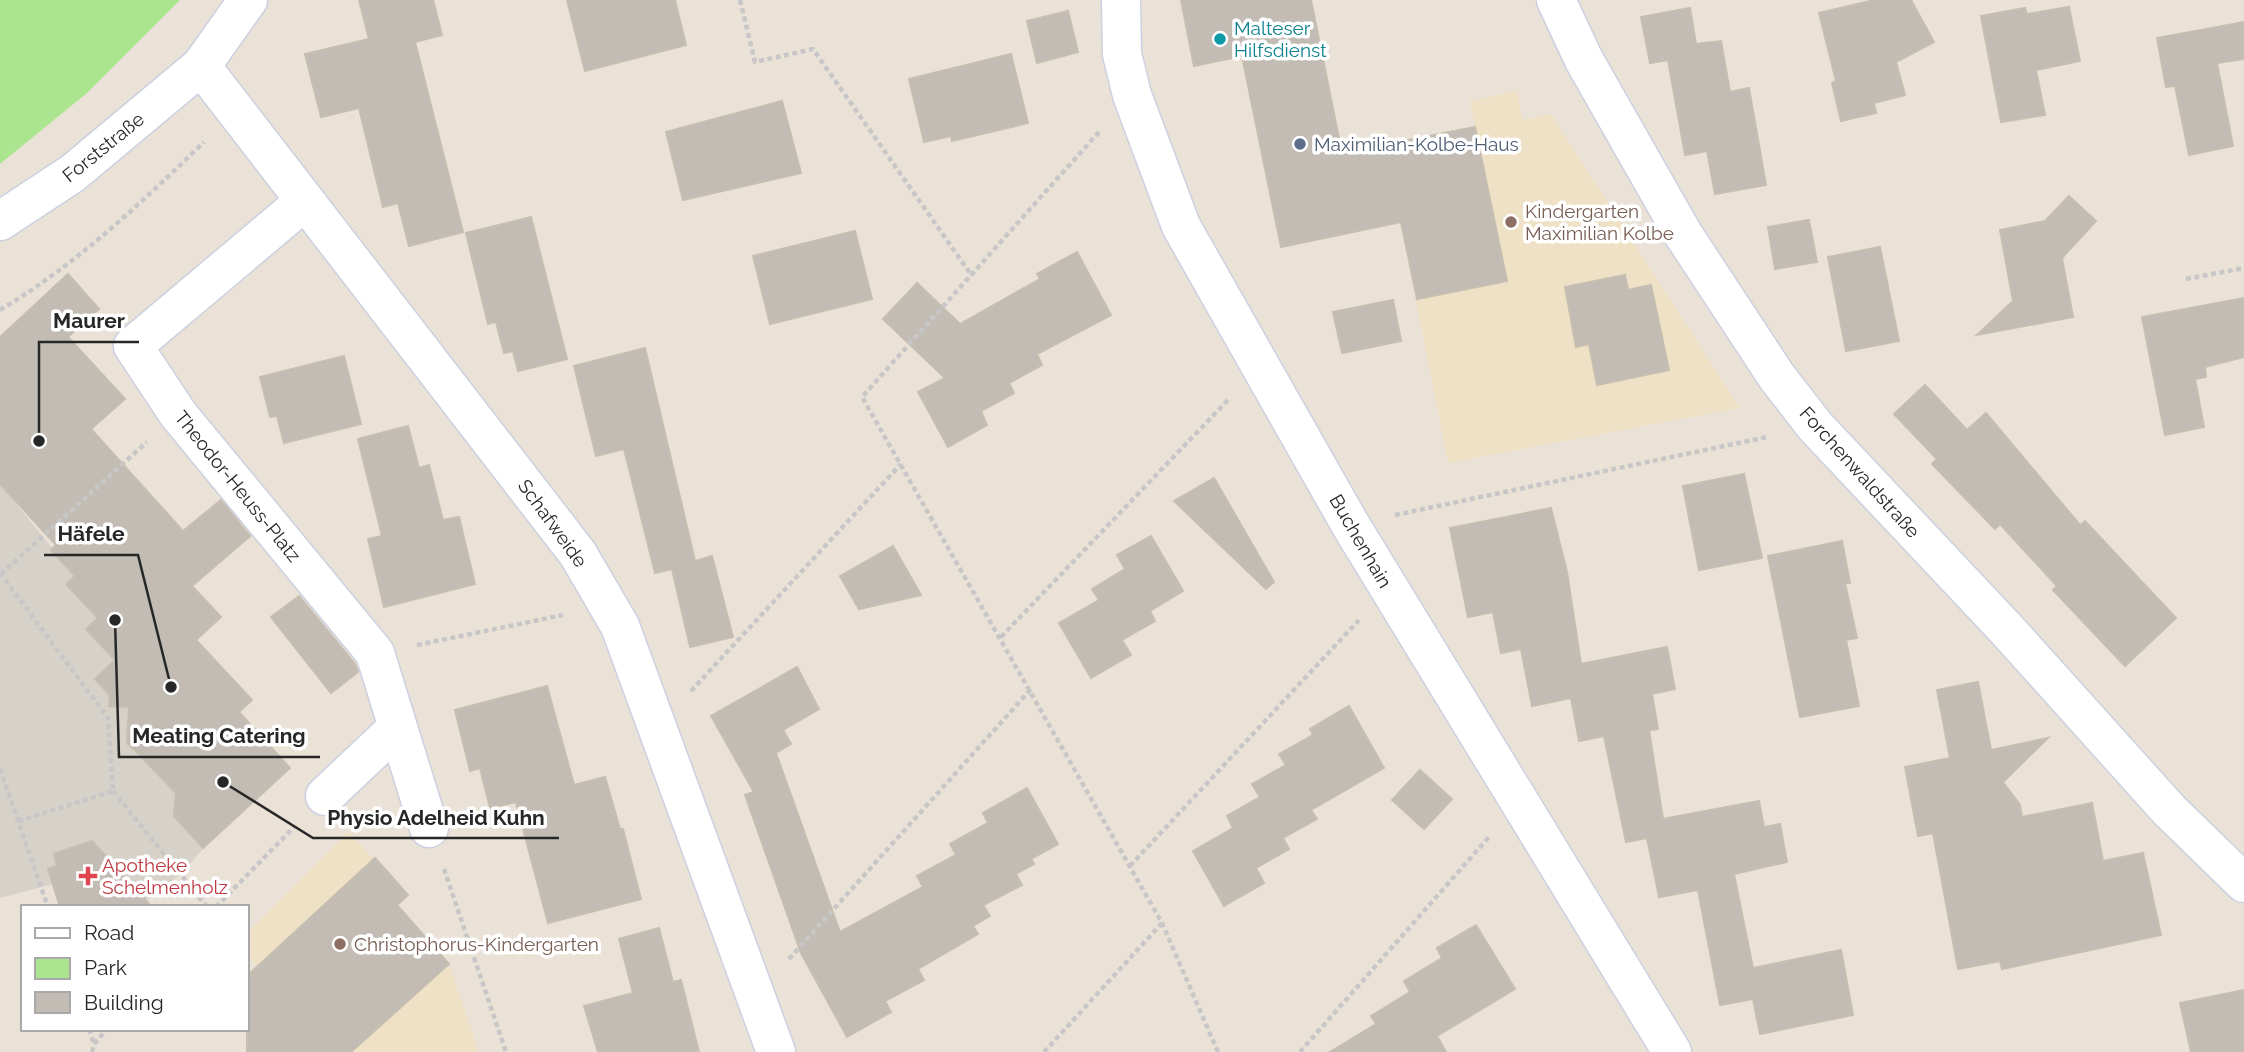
<svg xmlns="http://www.w3.org/2000/svg" width="2244" height="1052" viewBox="0 0 2244 1052" font-family="Raleway,sans-serif">
	<rect width="100%" height="100%" fill="#ebe2d7"/>
	<!-- education -->
	<g fill="#eee1c5">
		<path d="M1517 91 1523 120 1551 114 1740 408 1448 463 1385 145 1475 127 1470 101Z"/>
		<path d="M348 832 408 895 397 905 449 964 479 1052H317L327 1042 247 955V933Z"/>
	</g>
	<!-- green -->
	<path fill="#ace590" d="M0 0H180L87 93 0 164Z"/>
	<!-- plaza -->
	<path fill="#d6d2ca" d="M0 484 75 576 67 584 98 618 86 630 115 660 95 679 110 695 129 707 128 733 136 751 164 781 176 787 174 816 199 844H207L181 874 146 901 92 841 54 854 57 866 48 869 53 884 0 898Z"/>
	<!-- building -->
	<g fill="#c2bcb4" stroke="#c5beb1" stroke-width="2">
		<path d="M359 0H433L442 35 415 42 463 232 409 246 398 203 383 207 359 108 321 117 305 54 369 39Z"/>
		<path d="M567 0H675L686 45 585 71Z"/>
		<path d="M1181 0H1311L1342 153 1475 127 1507 281 1417 299 1401 222 1281 247 1242 56 1194 66Z"/>
		<path d="M1874 0H1911L1934 42 1896 62 1905 95 1874 103 1876 113 1841 121 1832 83 1836 81 1819 13Z"/>
		<path d="M2069 7 2080 61 2036 70 2045 115 2001 122 1981 16 2025 8 2027 14Z"/>
		<path d="M1690 8 1696 44 1721 41 1730 92 1749 88 1766 185 1715 194 1707 151 1685 155 1668 60 1650 63 1641 17Z"/>
		<path d="M1068 11 1078 52 1037 63 1027 21Z"/>
		<path d="M2244 22V59L2217 63 2233 146 2189 155 2175 86 2166 87 2157 38Z"/>
		<path d="M1011 54 1028 123 952 141 951 136 924 142 909 79Z"/>
		<path d="M782 101 801 173 683 200 666 132Z"/>
		<path d="M2069 196 2096 221 2062 258 2073 317 1977 335 2013 301 2000 230 2045 221Z"/>
		<path d="M531 217 567 359 518 371 513 351 504 353 496 322 488 324 466 233Z"/>
		<path d="M1809 220 1817 262 1775 269 1768 227Z"/>
		<path d="M855 231 872 299 770 324 753 256Z"/>
		<path d="M1880 247 1899 341 1846 351 1828 257Z"/>
		<path d="M1077 252 1111 315 1037 354 1042 365 1009 383 1014 393 981 411 987 425 948 447 918 392 945 378 883 319 917 283 960 324 1040 279 1037 274Z"/>
		<path d="M68 274 99 309 68 337 125 399 91 429 183 531 221 500 250 536 192 586 221 617 196 640 252 700 239 712 290 768 203 848 174 816 176 793 127 742 129 707 109 706 110 695 95 679 115 660 86 629 98 618 66 584 75 576 51 550 56 545 0 484V337Z"/>
		<path d="M1625 275 1628 290 1651 285 1669 370 1597 385 1589 344 1576 347 1565 287Z"/>
		<path d="M2244 298V357L2205 367 2206 377 2195 379 2204 427 2165 435 2142 317Z"/>
		<path d="M1393 300 1401 341 1342 353 1333 312Z"/>
		<path d="M645 348 695 561 712 556 733 637 690 647 672 569 655 573 624 449 596 456 574 366Z"/>
		<path d="M344 356 361 424 284 443 277 416 270 417 260 377Z"/>
		<path d="M1925 385 1967 430 1986 413 2080 525 2085 521 2176 618 2125 666 2053 590 2057 586 2000 524 1995 529 1932 464 1937 459 1894 414Z"/>
		<path d="M408 426 419 468 429 465 443 520 459 517 475 584 384 607 368 539 382 536 358 439Z"/>
		<path d="M1744 474 1762 558 1699 570 1683 486Z"/>
		<path d="M1214 478 1274 582 1266 589 1174 501Z"/>
		<path d="M1551 508 1567 572 1581 664 1667 647 1675 689 1652 694 1658 729 1649 730 1663 819 1759 801 1764 827 1780 824 1787 862 1734 874 1753 968 1841 950 1853 1015 1760 1034 1753 999 1720 1005 1698 890 1659 897 1647 838 1626 842 1604 736 1579 741 1571 698 1532 706 1521 649 1501 653 1493 612 1468 617 1450 528Z"/>
		<path d="M1151 536 1183 591 1150 611 1155 621 1122 640 1131 655 1091 678 1059 623 1099 600 1092 589 1125 569 1117 555Z"/>
		<path d="M1842 541 1850 583H1845L1857 638 1846 640 1859 706 1800 717 1768 556Z"/>
		<path d="M893 546 921 595 859 609 840 576Z"/>
		<path d="M299 596 355 664 358 672 331 693 271 617Z"/>
		<path d="M797 667 819 709 783 730 791 744 776 753 840 932 923 887 917 876 956 855 950 844 988 823 983 813 1027 788 1058 844 1031 859 1034 864 1016 874 1022 885 983 905 990 916 973 926 978 934 918 969 924 980 885 1001 891 1012 847 1037 801 953 745 795 754 792 711 716Z"/>
		<path d="M1978 682 1991 750 2048 738 2003 782 2020 805 2022 817 2092 803 2103 861 2143 853 2161 935 2002 969 2000 961 1958 969 1933 833 1918 836 1905 767 1950 758 1937 690Z"/>
		<path d="M547 686 574 785 605 777 620 829H623L641 899 548 923 516 802 490 808 480 768 470 771 455 710Z"/>
		<path d="M1349 706 1384 768 1311 810 1317 819 1283 838 1289 849 1256 868 1264 883 1224 906 1193 851 1233 828 1227 816 1260 797 1252 784 1286 765 1279 754 1313 735 1310 729Z"/>
		<path d="M1420 770 1452 799 1424 829 1392 800Z"/>
		<path d="M92 841 152 907H60L48 869 57 866 54 854Z"/>
		<path d="M375 858 408 895 397 905 449 964 351 1052H247V976Z"/>
		<path d="M1476 925 1515 989 1437 1036 1446 1052H1330L1376 1024 1371 1016 1410 992 1404 981 1442 958 1437 948Z"/>
		<path d="M659 928 673 982 681 980 699 1052H598L584 1006 633 993 619 939Z"/>
		<path d="M2244 990V1052H2191L2180 1003Z"/>
	</g>
	<g fill="none" stroke-linecap="round" stroke-linejoin="round">
		<defs>
			<g id="minor">
				<path d="M1121 0 1122 54 1132 95 1181 226 1350 524 1672 1052"/>
				<path d="M1556 0 1584 60 1683 234 1777 377 1815 426 2008 631 2169 810 2244 883"/>
				<path d="M201 66 578 554 620 626 776 1052"/>
				<path d="M305 201 133 346 178 414 375 653 429 828"/>
				<path d="M0 221 73 173 201 66 248 0"/>
				<path d="M325 796 397 728"/>
			</g>
		</defs>
		<!-- minor casing -->
		<use href="#minor" stroke="#ccd0e1" stroke-width="41"/>
		<!-- path -->
		<g stroke="#c7c7c7" stroke-width="4.5" stroke-dasharray="5 3.5" stroke-linecap="butt">
			<path d="M740 0 755 62 813 49 972 276"/>
			<path d="M1099 132 862 397 1162 923 1218 1052"/>
			<path d="M2186 279 2244 268"/>
			<path d="M0 310C77 264 140 204 204 142"/>
			<path d="M1395 515 1767 437"/>
			<path d="M0 573 108 718 113 791 19 821"/>
			<path d="M1 574 147 442"/>
			<path d="M1001 637 1229 399"/>
			<path d="M417 645 563 615"/>
			<path d="M691 691 901 464"/>
			<path d="M0 769 48 907"/>
			<path d="M113 791 207 907"/>
			<path d="M1130 866 1359 620"/>
			<path d="M444 869 506 1052"/>
			<path d="M216 907 295 826"/>
			<path d="M789 959 1031 689"/>
			<path d="M89 1029 94 1044"/>
			<path d="M92 1052 94 1044 107 1029"/>
			<path d="M1044 1052 1162 923"/>
			<path d="M1300 1052 1489 837"/>
		</g>
		<!-- minor -->
		<use href="#minor" stroke="#fff" stroke-width="38"/>
	</g>
	<!-- markers -->
	<circle fill="#0f9aa8" stroke="#fff" stroke-width="2.5" cx="1220" cy="39" r="7"/>
	<circle fill="#5c6f8a" stroke="#fff" stroke-width="2.5" cx="1300" cy="144" r="7"/>
	<g fill="#8d6e63" stroke="#fff" stroke-width="2.5">
		<circle cx="1511" cy="222" r="7"/>
		<circle cx="340" cy="944" r="7"/>
	</g>
	<path fill="#e0444e" stroke="#fff" stroke-width="2.5" d="M84.5 865.5h7v7h7v7h-7v7h-7v-7h-7v-7h7z"/>
	<g text-anchor="middle" dominant-baseline="central" stroke-width="7" stroke-linejoin="round" paint-order="stroke">
		<!-- culture labels -->
		<g font-size="19" fill="#0d838f" stroke="#fff" text-anchor="start">
			<text x="1234" y="28">Malteser<tspan x="1234" dy="22">Hilfsdienst</tspan></text>
		</g>
		<!-- service labels -->
		<g font-size="19" fill="#4e5e75" stroke="#fff" text-anchor="start">
			<text x="1314" y="144">Maximilian-Kolbe-Haus</text>
		</g>
		<!-- street labels -->
		<g font-size="19" fill="#272727" stroke="#fff">
			<text transform="translate(103 147) rotate(-39)">Forststraße</text>
			<text transform="translate(1860 472) rotate(48)">Forchenwaldstraße</text>
			<text transform="translate(238 486) rotate(51)">Theodor-Heuss-Platz</text>
			<text transform="translate(553 523) rotate(54)">Schafweide</text>
			<text transform="translate(1361 541) rotate(60)">Buchenhain</text>
		</g>
		<!-- education labels -->
		<g font-size="19" fill="#785e54" stroke="#fff" text-anchor="start">
			<text x="1525" y="211">Kindergarten<tspan x="1525" dy="22">Maximilian Kolbe</tspan></text>
			<text x="354" y="944">Christophorus-Kindergarten</text>
		</g>
		<!-- health labels -->
		<g font-size="19" fill="#be3a42" stroke="#fff" text-anchor="start">
			<text x="102" y="865">Apotheke<tspan x="102" dy="22">Schelmenholz</tspan></text>
		</g>
	</g>
	<!-- callouts -->
	<path fill="none" stroke="#272727" stroke-width="2.5" d="M39 441L39 342H139M171 687L138 555H44M115 620L119 757H320M223 782L313 838H559"/>
	<g fill="#272727" stroke="#fff" stroke-width="2.5">
		<circle cx="39" cy="441" r="7"/>
		<circle cx="171" cy="687" r="7"/>
		<circle cx="115" cy="620" r="7"/>
		<circle cx="223" cy="782" r="7"/>
	</g>
	<g font-size="21" text-anchor="middle" font-weight="bold" fill="#272727" stroke="#fff" stroke-width="7" stroke-linejoin="round" paint-order="stroke">
		<text x="89" y="328">Maurer</text>
		<text x="91" y="541">Häfele</text>
		<text x="219" y="743">Meating Catering</text>
		<text x="436" y="825">Physio Adelheid Kuhn</text>
	</g>
	<!-- legend -->
	<rect x="21" y="905" width="228" height="126" fill="#ffffff" stroke="#a9a9a9" stroke-width="2"/>
	<rect x="35" y="928" width="35" height="10" fill="#ffffff" stroke="#a9a9a9" stroke-width="2"/>
	<text x="84" y="940" font-size="21" fill="#272727">Road</text>
	<rect x="35" y="958" width="35" height="21" fill="#ace590" stroke="#a9a9a9" stroke-width="2"/>
	<text x="84" y="975" font-size="21" fill="#272727">Park</text>
	<rect x="35" y="992" width="35" height="21" fill="#c2bcb4" stroke="#a9a9a9" stroke-width="2"/>
	<text x="84" y="1010" font-size="21" fill="#272727">Building</text>
</svg>
